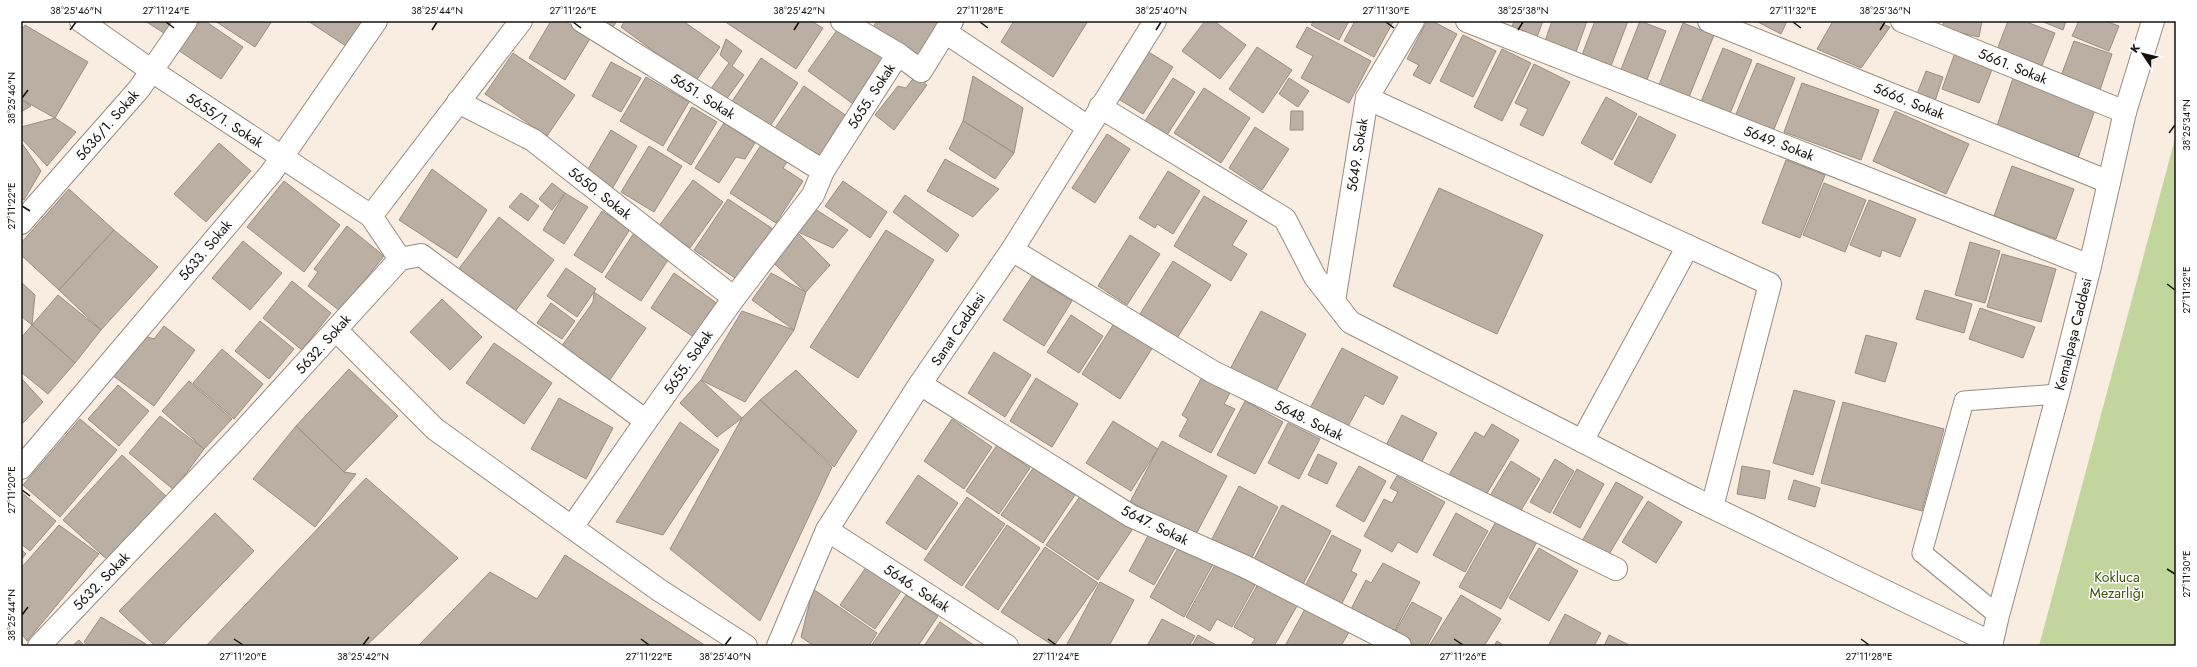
<svg xmlns="http://www.w3.org/2000/svg" width="2197" height="667" viewBox="0 0 2197 667" font-family="Jost,sans-serif">
	<rect width="100%" height="100%" fill="#f9ece0"/>
	<!-- green -->
	<path fill="#c1d59c" d="M2176 135V646H2039Z"/>
	<!-- building -->
	<g fill="#bbaea3" stroke="#9a8e83">
		<path d="M145 21H176L167 35Z"/>
		<path d="M194 21H205L243 47 221 79 175 48Z"/>
		<path d="M215 21H272L255 47Z"/>
		<path d="M308 21H367L349 48Z"/>
		<path d="M551 21H564L591 37 565 80 529 58Z"/>
		<path d="M604 21H617L613 27Z"/>
		<path d="M625 21H683L720 47 695 82 621 27Z"/>
		<path d="M724 21H811L823 28 796 69Z"/>
		<path d="M877 21H946L917 60 873 27Z"/>
		<path d="M1014 21H1088L1053 77 1001 42Z"/>
		<path d="M1205 21H1214L1246 45 1220 79 1182 51Z"/>
		<path d="M1314 21H1349L1339 40 1311 25Z"/>
		<path d="M1355 21 1393 22 1374 57 1344 41Z"/>
		<path d="M1427 21H1432L1457 34 1430 84 1413 75 1419 65 1407 59Z"/>
		<path d="M1514 21H1543L1537 37 1512 27Z"/>
		<path d="M1552 21H1587L1576 52 1545 41Z"/>
		<path d="M1595 21H1628L1611 66 1582 55Z"/>
		<path d="M1640 21 1666 31 1646 82 1620 72Z"/>
		<path d="M1756 21H1787L1781 34Z"/>
		<path d="M1833 21H1875L1890 27 1861 68 1817 49Z"/>
		<path d="M1944 21H1982L1979 37 1942 29Z"/>
		<path d="M2008 21H2024L2055 33 2041 68 1997 50Z"/>
		<path d="M2041 21H2066L2063 30Z"/>
		<path d="M2079 21H2105L2119 26 2109 51 2072 36Z"/>
		<path d="M1683 23 1714 35 1689 97 1659 85Z"/>
		<path d="M25 25 88 62 55 118 21 99V31Z"/>
		<path d="M840 26 888 61 856 106 808 71Z"/>
		<path d="M1307 27 1371 61 1349 103 1301 78 1313 56 1296 47Z"/>
		<path d="M1463 35 1496 51 1473 97 1440 81Z"/>
		<path d="M726 39 742 51 732 66 744 75 725 101 710 90 729 63 720 55Z"/>
		<path d="M2074 41 2112 54 2100 90 2061 76Z"/>
		<path d="M1257 47 1292 70 1263 113 1229 89Z"/>
		<path d="M1142 48 1173 67 1143 114 1112 95Z"/>
		<path d="M1723 48 1752 60 1729 116 1700 104Z"/>
		<path d="M1502 49 1531 63 1502 121 1474 107Z"/>
		<path d="M513 53 575 95 547 136 485 94Z"/>
		<path d="M1955 53 1993 67 1979 103 1942 89Z"/>
		<path d="M761 58 798 83 767 131 729 106Z"/>
		<path d="M611 62 641 78 621 112 592 96Z"/>
		<path d="M1757 63 1795 78 1772 134 1734 119Z"/>
		<path d="M1534 64 1570 82 1543 136 1520 125 1528 109 1515 103Z"/>
		<path d="M1926 71 1943 77 1935 101 1917 94Z"/>
		<path d="M915 76 927 85 894 130 875 115 898 86 906 88Z"/>
		<path d="M973 76 1023 108 1014 153 963 121Z"/>
		<path d="M646 77 689 102 663 146 620 121Z"/>
		<path d="M1173 78 1195 92 1167 135 1145 121Z"/>
		<path d="M1289 78 1309 91 1298 107 1279 94Z"/>
		<path d="M2013 78 2096 107 2078 158 1996 129Z"/>
		<path d="M1802 83 1879 110 1861 160 1784 132Z"/>
		<path d="M804 86 851 119 822 160 775 128Z"/>
		<path d="M1204 88 1250 118 1221 163 1174 133Z"/>
		<path d="M1606 97 1637 114 1612 160 1581 143Z"/>
		<path d="M21 99 31 106 21 112Z"/>
		<path d="M692 107 717 122 691 165 667 150Z"/>
		<path d="M1291 111H1303V130H1290Z"/>
		<path d="M1895 111 1969 144 1946 194 1873 161Z"/>
		<path d="M1639 116 1676 135 1651 183 1614 164Z"/>
		<path d="M55 118 76 132 47 166 21 138V127Z"/>
		<path d="M963 121 1014 153 995 179 949 149Z"/>
		<path d="M724 123 755 143 745 159 736 157 719 183 695 168Z"/>
		<path d="M1255 127 1289 149 1262 190 1229 168Z"/>
		<path d="M611 130 637 146 612 189 585 174Z"/>
		<path d="M1107 134 1130 149 1095 203 1072 188Z"/>
		<path d="M21 142 41 171 24 200 21 198Z"/>
		<path d="M763 142 789 159 783 168 803 181 776 223 730 193Z"/>
		<path d="M219 143 251 171 206 222 174 194Z"/>
		<path d="M649 146 682 166 654 212 621 192Z"/>
		<path d="M945 159 999 189 973 217 927 191Z"/>
		<path d="M1786 160 1825 175 1800 238 1762 223Z"/>
		<path d="M2012 166 2074 189 2056 239 1994 216Z"/>
		<path d="M432 169 487 210 457 258 399 220Z"/>
		<path d="M1168 171 1200 191 1173 234 1157 224 1155 228 1139 218Z"/>
		<path d="M693 180 723 202 690 248 659 226Z"/>
		<path d="M284 181 340 225 304 272 247 227Z"/>
		<path d="M843 181 887 212 870 238 825 206Z"/>
		<path d="M552 183 565 193 552 210 539 199Z"/>
		<path d="M1824 183 1866 200 1845 252 1803 235Z"/>
		<path d="M1439 188 1543 235 1497 334 1393 286Z"/>
		<path d="M69 189 114 230 59 290 21 255V243Z"/>
		<path d="M521 193 539 206 528 221 509 207Z"/>
		<path d="M565 193 588 207 564 244 543 230Z"/>
		<path d="M905 195 959 235 947 252 893 212Z"/>
		<path d="M1204 196 1247 221 1232 245 1247 254 1231 281 1174 246Z"/>
		<path d="M728 199 773 229 738 280 694 250Z"/>
		<path d="M1869 200 1916 219 1900 257 1882 250 1880 257 1850 245Z"/>
		<path d="M815 209 848 230 833 248 796 231Z"/>
		<path d="M602 211 630 229 602 273 574 255Z"/>
		<path d="M499 217 554 260 513 314 457 271Z"/>
		<path d="M347 226 384 256 340 311 308 286 318 272 314 269Z"/>
		<path d="M114 230 158 267 101 330 59 290Z"/>
		<path d="M886 230 934 260 858 378 810 347Z"/>
		<path d="M796 231 830 265 806 292 770 260Z"/>
		<path d="M634 233 670 257 641 301 605 277Z"/>
		<path d="M1130 235 1160 254 1127 305 1098 286Z"/>
		<path d="M243 241 282 273 250 310 212 278Z"/>
		<path d="M1970 242 2000 251 1985 303 1955 295Z"/>
		<path d="M2002 254 2056 269 2041 322 1987 307Z"/>
		<path d="M1173 261 1211 285 1177 338 1140 314Z"/>
		<path d="M566 268 596 289 577 317 547 296Z"/>
		<path d="M674 273 718 304 695 338 651 308Z"/>
		<path d="M771 273 806 292 794 330 752 300Z"/>
		<path d="M1032 276 1072 301 1044 346 1003 320Z"/>
		<path d="M292 281 331 313 302 350 263 318Z"/>
		<path d="M21 282 35 295 32 325 21 316Z"/>
		<path d="M1925 290 1972 304 1964 333 1916 319Z"/>
		<path d="M594 292 646 328 609 381 561 347 593 302Z"/>
		<path d="M58 295 101 330 75 363 32 325Z"/>
		<path d="M442 299 482 337 450 370 410 332Z"/>
		<path d="M551 303 575 321 562 339 537 323Z"/>
		<path d="M1980 308 2035 327 2023 358 1969 339Z"/>
		<path d="M742 311 794 330 745 402 701 380Z"/>
		<path d="M1261 311 1306 334 1274 395 1229 371Z"/>
		<path d="M1071 315 1103 336 1079 373 1047 352Z"/>
		<path d="M260 321 294 349 269 379 235 351Z"/>
		<path d="M1115 322 1153 347 1120 399 1082 374Z"/>
		<path d="M32 325 75 363 48 394 21 372V338Z"/>
		<path d="M164 326 195 350 154 406 112 375 142 335 154 339Z"/>
		<path d="M1866 335 1897 343 1885 382 1855 373Z"/>
		<path d="M494 343 552 383 524 424 466 383Z"/>
		<path d="M1342 348 1398 377 1383 405 1365 395 1345 432 1308 412Z"/>
		<path d="M222 349 263 384 234 419 193 383Z"/>
		<path d="M994 352 1031 375 1005 417 968 393Z"/>
		<path d="M349 369 398 416 344 472 296 426Z"/>
		<path d="M796 370 857 431 834 467 760 400Z"/>
		<path d="M1202 377 1230 393 1224 404 1235 409 1211 453 1179 436 1188 419 1182 415Z"/>
		<path d="M21 378 43 402 22 424 21 423Z"/>
		<path d="M1036 378 1078 404 1052 447 1010 421Z"/>
		<path d="M701 380 742 418 717 437 680 403Z"/>
		<path d="M189 381 232 419 204 449 162 411Z"/>
		<path d="M118 385 149 411 119 446 88 419Z"/>
		<path d="M1794 390 1835 401 1813 475 1773 463Z"/>
		<path d="M559 398 613 428 586 479 531 449Z"/>
		<path d="M760 400 832 467 760 621 670 549 742 418Z"/>
		<path d="M1245 401 1283 422 1255 474 1217 455Z"/>
		<path d="M1843 402 1944 429 1922 511 1821 483Z"/>
		<path d="M1402 415 1437 433 1420 465 1385 447Z"/>
		<path d="M160 416 204 449 174 490 129 453Z"/>
		<path d="M80 419 117 450 60 517 23 485Z"/>
		<path d="M952 419 992 447 964 489 924 461Z"/>
		<path d="M1113 421 1158 449 1131 491 1086 463Z"/>
		<path d="M680 422 719 450 663 535 616 522Z"/>
		<path d="M1288 423 1320 439 1299 479 1268 463Z"/>
		<path d="M1492 424 1519 440 1483 500 1447 478 1475 432 1484 437Z"/>
		<path d="M296 426 344 472 356 474 315 527 253 479Z"/>
		<path d="M1162 441 1227 476 1195 536 1130 502Z"/>
		<path d="M997 445 1030 468 999 514 966 491Z"/>
		<path d="M1318 454 1337 463 1327 484 1308 475Z"/>
		<path d="M122 455 167 497 109 561 63 520Z"/>
		<path d="M1555 459 1574 471 1550 513 1530 502Z"/>
		<path d="M1511 461 1540 479 1517 517 1488 499Z"/>
		<path d="M1359 466 1386 481 1364 522 1336 506Z"/>
		<path d="M1742 466 1770 471 1765 499 1737 494Z"/>
		<path d="M1034 467 1075 495 1043 543 1001 515Z"/>
		<path d="M1577 469 1604 484 1580 528 1553 513Z"/>
		<path d="M918 475 958 503 926 550 886 523Z"/>
		<path d="M1397 476 1445 502 1417 553 1398 542 1392 552 1364 536 1384 499 1392 503 1398 492 1390 488Z"/>
		<path d="M366 478 458 558 366 646H206Z"/>
		<path d="M1794 480 1820 488 1815 507 1788 499Z"/>
		<path d="M1616 482 1643 497 1608 556 1582 541Z"/>
		<path d="M1239 486 1278 507 1250 561 1211 541Z"/>
		<path d="M21 492 56 521 30 551 21 544Z"/>
		<path d="M1081 495 1132 530 1098 580 1046 545Z"/>
		<path d="M967 497 1005 524 962 586 924 560Z"/>
		<path d="M1648 501 1682 522 1656 563 1622 542Z"/>
		<path d="M1282 505 1331 531 1301 588 1252 563Z"/>
		<path d="M215 513 254 551 162 646H155L119 611Z"/>
		<path d="M1456 513 1488 531 1465 572 1433 555Z"/>
		<path d="M1498 518 1538 540 1501 609 1459 587Z"/>
		<path d="M59 525 99 554 27 641 21 633V568Z"/>
		<path d="M1007 525 1040 548 998 610 965 587Z"/>
		<path d="M1149 534 1175 548 1154 585 1129 571Z"/>
		<path d="M1332 535 1361 550 1351 571 1357 574 1340 607 1304 588Z"/>
		<path d="M1180 545 1213 564 1184 617 1150 597Z"/>
		<path d="M1045 547 1098 583 1054 646 1001 612Z"/>
		<path d="M1539 548 1578 571 1549 621 1509 598Z"/>
		<path d="M21 549 26 554 21 560Z"/>
		<path d="M565 555 706 646H418L490 572 537 599Z"/>
		<path d="M869 563 904 587 875 629 840 605Z"/>
		<path d="M1216 563 1255 585 1232 627 1217 619 1210 631 1186 617Z"/>
		<path d="M1383 563 1420 582 1392 636 1349 613 1366 580 1371 583Z"/>
		<path d="M1100 582 1134 600 1109 646H1066Z"/>
		<path d="M1258 584 1297 606 1274 646H1253L1251 645 1255 639 1234 627Z"/>
		<path d="M813 589 877 633 869 646H814L801 637Z"/>
		<path d="M906 595 938 616 918 646H871Z"/>
		<path d="M1461 595 1501 619 1484 646H1429Z"/>
		<path d="M1412 602 1442 618 1427 646H1416L1394 634Z"/>
		<path d="M1306 607 1349 632 1341 646H1285Z"/>
		<path d="M1565 614 1601 633 1594 646H1548Z"/>
		<path d="M101 617 146 644 88 646 84 642Z"/>
		<path d="M1162 619 1195 636 1189 646H1147Z"/>
		<path d="M940 622 975 646H924Z"/>
		<path d="M1198 635 1218 646H1192Z"/>
		<path d="M1609 635 1631 646H1604Z"/>
		<path d="M79 640 85 646H72Z"/>
		<path d="M1497 641 1505 646H1494Z"/>
	</g>
	<g fill="none" stroke-linecap="round" stroke-linejoin="round">
		<defs>
			<path id="service" d="M1998 615 1922 553 1964 401 2058 394"/>
			<g id="minor">
				<path d="M81 21 152 71 371 216"/>
				<path d="M582 21 823 171"/>
				<path d="M842 21 898 54 921 71 952 21"/>
				<path d="M1467 21 2090 266"/>
				<path d="M1709 21 2109 182"/>
				<path d="M1902 21 2125 112"/>
				<path d="M945 32 1088 127"/>
				<path d="M1367 98 1770 284 1712 507"/>
				<path d="M458 102 533 140 734 298"/>
				<path d="M1100 107 1285 219 1315 277 1350 322 1693 498 1992 643"/>
				<path d="M21 223 139 89 186 21"/>
				<path d="M1012 250 1213 372 1616 569"/>
				<path d="M400 259 421 255 646 421 734 298 813 195 823 171 898 54"/>
				<path d="M1334 301 1367 98 1413 21"/>
				<path d="M336 330 435 429 659 590 746 646"/>
				<path d="M920 384 1131 516 1246 567 1400 646"/>
				<path d="M1582 441 1688 246"/>
				<path d="M21 468 271 173 376 21"/>
				<path d="M572 527 646 421"/>
				<path d="M827 530 1007 646"/>
				<path d="M39 646 236 439 400 259 371 216 521 21"/>
				<path d="M778 646 827 530 920 384 1012 250 1155 21"/>
			</g>
			<path id="primary" d="M1991 646 1998 615 2058 394 2090 266 2125 112 2153 21"/>
		</defs>
		<!-- service casing -->
		<use href="#service" stroke="#988c81" stroke-width="21"/>
		<!-- minor casing -->
		<use href="#minor" stroke="#988c81" stroke-width="24"/>
		<!-- primary casing -->
		<use href="#primary" stroke="#988c81" stroke-width="24"/>
		<!-- service -->
		<use href="#service" stroke="#fff" stroke-width="19"/>
		<!-- minor -->
		<use href="#minor" stroke="#fff" stroke-width="22"/>
		<!-- primary -->
		<use href="#primary" stroke="#fff" stroke-width="22"/>
	</g>
	<!-- ticks -->
	<path fill="none" stroke="#14100c" stroke-width="1.5" d="M166 22 174 28M573 22 581 28M980 22 988 28M1386 22 1394 28M1793 22 1801 28M70 30 76 22M432 30 437 22M794 30 799 22M1156 30 1161 22M1518 30 1523 22M1880 30 1885 22M22 98 28 90M2169 133 2175 125M22 206 30 211M2167 284 2175 290M22 490 30 496M2167 569 2175 574M22 615 28 607M234 639 243 645M641 639 649 645M1048 639 1056 645M1454 639 1463 645M1861 639 1869 645M363 645 369 637M725 645 731 637"/>
	<g text-anchor="middle" dominant-baseline="central" stroke-width="3" stroke-linejoin="round" paint-order="stroke">
		<!-- street labels -->
		<g font-size="14" fill="#14100c" stroke="#fff">
			<text transform="translate(2013 66) rotate(22)">5661. Sokak</text>
			<text transform="translate(703 96) rotate(32)">5651. Sokak</text>
			<text transform="translate(871 96) rotate(-57)">5655. Sokak</text>
			<text transform="translate(1909 101) rotate(22)">5666. Sokak</text>
			<text transform="translate(225 120) rotate(33)">5655/1. Sokak</text>
			<text transform="translate(107 125) rotate(-49)">5636/1. Sokak</text>
			<text transform="translate(1779 143) rotate(21)">5649. Sokak</text>
			<text transform="translate(1357 155) rotate(-81)">5649. Sokak</text>
			<text transform="translate(600 193) rotate(38)">5650. Sokak</text>
			<text transform="translate(205 250) rotate(-50)">5633. Sokak</text>
			<text transform="translate(958 329) rotate(-56)">Sanat Caddesi</text>
			<text transform="translate(2073 334) rotate(-76)">Kemalpaşa Caddesi</text>
			<text transform="translate(323 344) rotate(-48)">5632. Sokak</text>
			<text transform="translate(688 362) rotate(-55)">5655. Sokak</text>
			<text transform="translate(1309 420) rotate(26)">5648. Sokak</text>
			<text transform="translate(1155 525) rotate(26)">5647. Sokak</text>
			<text transform="translate(101 581) rotate(-46)">5632. Sokak</text>
			<text transform="translate(917 588) rotate(33)">5646. Sokak</text>
		</g>
		<!-- park labels -->
		<g font-size="14" fill="#3d500a" stroke="#fff">
			<text x="2117" y="577">Kokluca<tspan x="2117" dy="16">Mezarlığı</tspan></text>
		</g>
	</g>
	<!-- border -->
	<rect width="2197" height="667" fill="none" stroke="#ffffff" stroke-width="44"/>
	<!-- north arrow -->
	<g transform="translate(2143 54) rotate(305)" stroke="#ffffff" stroke-width="3" paint-order="stroke">
	<path d="M0-3L7 15L0 10L-7 15Z" fill="#14100c"/>
	<text y="-6" font-size="11" font-weight="bold" text-anchor="middle" fill="#14100c">K</text>
	</g>
	<rect x="22" y="22" width="2153" height="623" fill="none" stroke="#14100c" stroke-width="1.5"/>
	<g font-size="10" text-anchor="middle" fill="#14100c">
		<text x="76" y="14">38°25'46"N</text>
		<text x="166" y="14">27°11'24"E</text>
		<text x="437" y="14">38°25'44"N</text>
		<text x="573" y="14">27°11'26"E</text>
		<text x="799" y="14">38°25'42"N</text>
		<text x="980" y="14">27°11'28"E</text>
		<text x="1161" y="14">38°25'40"N</text>
		<text x="1386" y="14">27°11'30"E</text>
		<text x="1523" y="14">38°25'38"N</text>
		<text x="1793" y="14">27°11'32"E</text>
		<text x="1885" y="14">38°25'36"N</text>
		<text transform="translate(11 98) rotate(-90)" y="4">38°25'46"N</text>
		<text transform="translate(2186 125) rotate(-90)" y="4">38°25'34"N</text>
		<text transform="translate(11 206) rotate(-90)" y="4">27°11'22"E</text>
		<text transform="translate(2186 290) rotate(-90)" y="4">27°11'32"E</text>
		<text transform="translate(11 490) rotate(-90)" y="4">27°11'20"E</text>
		<text transform="translate(2186 574) rotate(-90)" y="4">27°11'30"E</text>
		<text transform="translate(11 615) rotate(-90)" y="4">38°25'44"N</text>
		<text x="243" y="660">27°11'20"E</text>
		<text x="363" y="660">38°25'42"N</text>
		<text x="649" y="660">27°11'22"E</text>
		<text x="725" y="660">38°25'40"N</text>
		<text x="1056" y="660">27°11'24"E</text>
		<text x="1463" y="660">27°11'26"E</text>
		<text x="1869" y="660">27°11'28"E</text>
	</g>
</svg>
